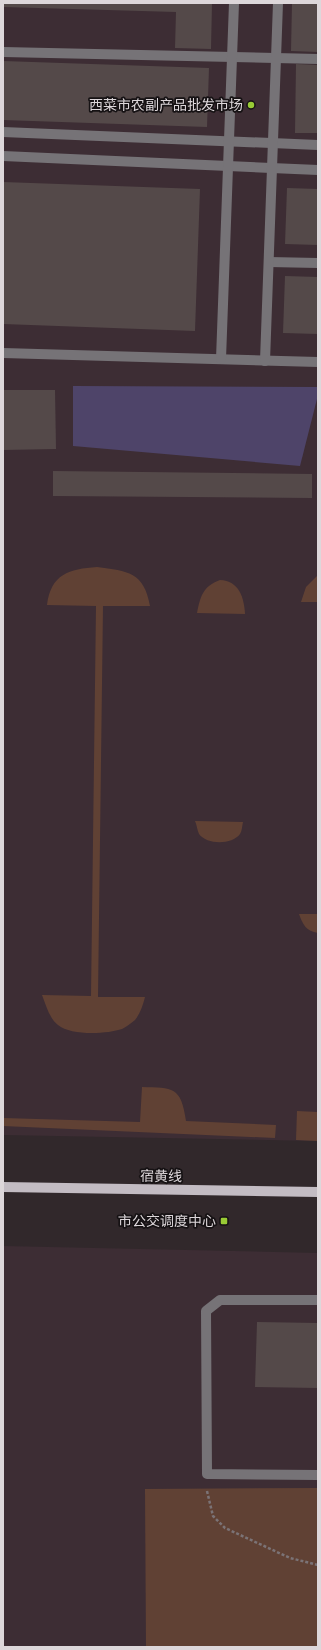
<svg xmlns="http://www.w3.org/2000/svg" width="321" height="1650" viewBox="0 0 321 1650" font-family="Arial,'Noto Sans SC',sans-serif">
	<rect width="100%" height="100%" fill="#31282b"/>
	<!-- built -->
	<g fill="#3d2d34">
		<path d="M3 3H318V1141L3 1135Z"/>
		<path d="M3 1246 318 1253V1647H3Z"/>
	</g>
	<!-- green -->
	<g fill="#604134">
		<path d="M97 567C128 571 144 572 150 606H103L98 997H145C143 1005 140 1014 135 1020 131 1023 126 1027 122 1029 107 1034 71 1036 58 1025 49 1018 46 1005 42 995L91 996 96 606 47 605C51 574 69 569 97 567Z"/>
		<path d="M318 575V602H301L306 587Z"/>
		<path d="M220 580C239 581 244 597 245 614L197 613C200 597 203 586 220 580Z"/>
		<path d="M195 821 243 822C242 826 242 831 240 834 232 845 207 845 199 834 197 830 197 825 195 821Z"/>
		<path d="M299 914H318V933C306 931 303 925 299 914Z"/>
		<path d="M142 1087C173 1088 181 1086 186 1121L276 1125 275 1138 3 1126V1118L140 1122Z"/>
		<path d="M297 1111 318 1112V1141L296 1140Z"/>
		<path d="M318 1488V1647H146L145 1489Z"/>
	</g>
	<!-- water -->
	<path fill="#4e4469" d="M73 386 318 387V395L300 466 73 446Z"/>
	<!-- building -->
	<g fill="#544949">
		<path d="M3 3H212L211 49 175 48 176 12 3 7Z"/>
		<path d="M292 3H318V52L291 51Z"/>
		<path d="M3 61 209 68 207 127 3 120Z"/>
		<path d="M296 64 318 65V133H295Z"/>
		<path d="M3 182 200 189 195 331 3 324Z"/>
		<path d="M287 188 318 189V245L285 244Z"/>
		<path d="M285 276 318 277V334L283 333Z"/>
		<path d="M3 390H55L56 449 3 450Z"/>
		<path d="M53 471 312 474V498L53 496Z"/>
		<path d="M257 1322 318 1323V1388L255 1387Z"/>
	</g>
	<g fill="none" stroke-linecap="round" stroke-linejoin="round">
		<!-- path -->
		<path stroke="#7b7376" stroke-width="2.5" stroke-dasharray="3 2" stroke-linecap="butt" d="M207 1491 213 1516 225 1528 290 1558 318 1565"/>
		<!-- minor -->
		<g stroke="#767377" stroke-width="10">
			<path d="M3 52 318 59"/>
			<path d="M3 132 318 145"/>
			<path d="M3 156 318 170"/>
			<path d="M269 262 318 263"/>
			<path d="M3 353 318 362"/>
			<path d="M221 359 234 3"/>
			<path d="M265 361 278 3"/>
			<path d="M318 1300H220L206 1311 207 1474 318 1475"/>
		</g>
		<!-- major -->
		<path stroke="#c3bcc3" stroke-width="10" d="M3 1187 318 1192"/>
	</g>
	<!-- markers -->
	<g fill="#99cb35" stroke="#161214" stroke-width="1.5">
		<circle cx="251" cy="105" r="4"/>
		<rect x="220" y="1217" width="8" height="8" rx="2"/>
	</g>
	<g text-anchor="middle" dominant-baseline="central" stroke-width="3.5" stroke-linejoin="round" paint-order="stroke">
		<!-- poi labels -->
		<g font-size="14" fill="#ddd7da" stroke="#161214" text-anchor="end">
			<text x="243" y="105">西菜市农副产品批发市场</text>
			<text x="216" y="1221">市公交调度中心</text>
		</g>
		<!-- street labels -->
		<g font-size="14" fill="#ddd7da" stroke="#161214">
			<text transform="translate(161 1176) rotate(1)">宿黄线</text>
		</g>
	</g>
	<!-- border -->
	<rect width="321" height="1650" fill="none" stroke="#ddd7da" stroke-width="8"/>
</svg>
